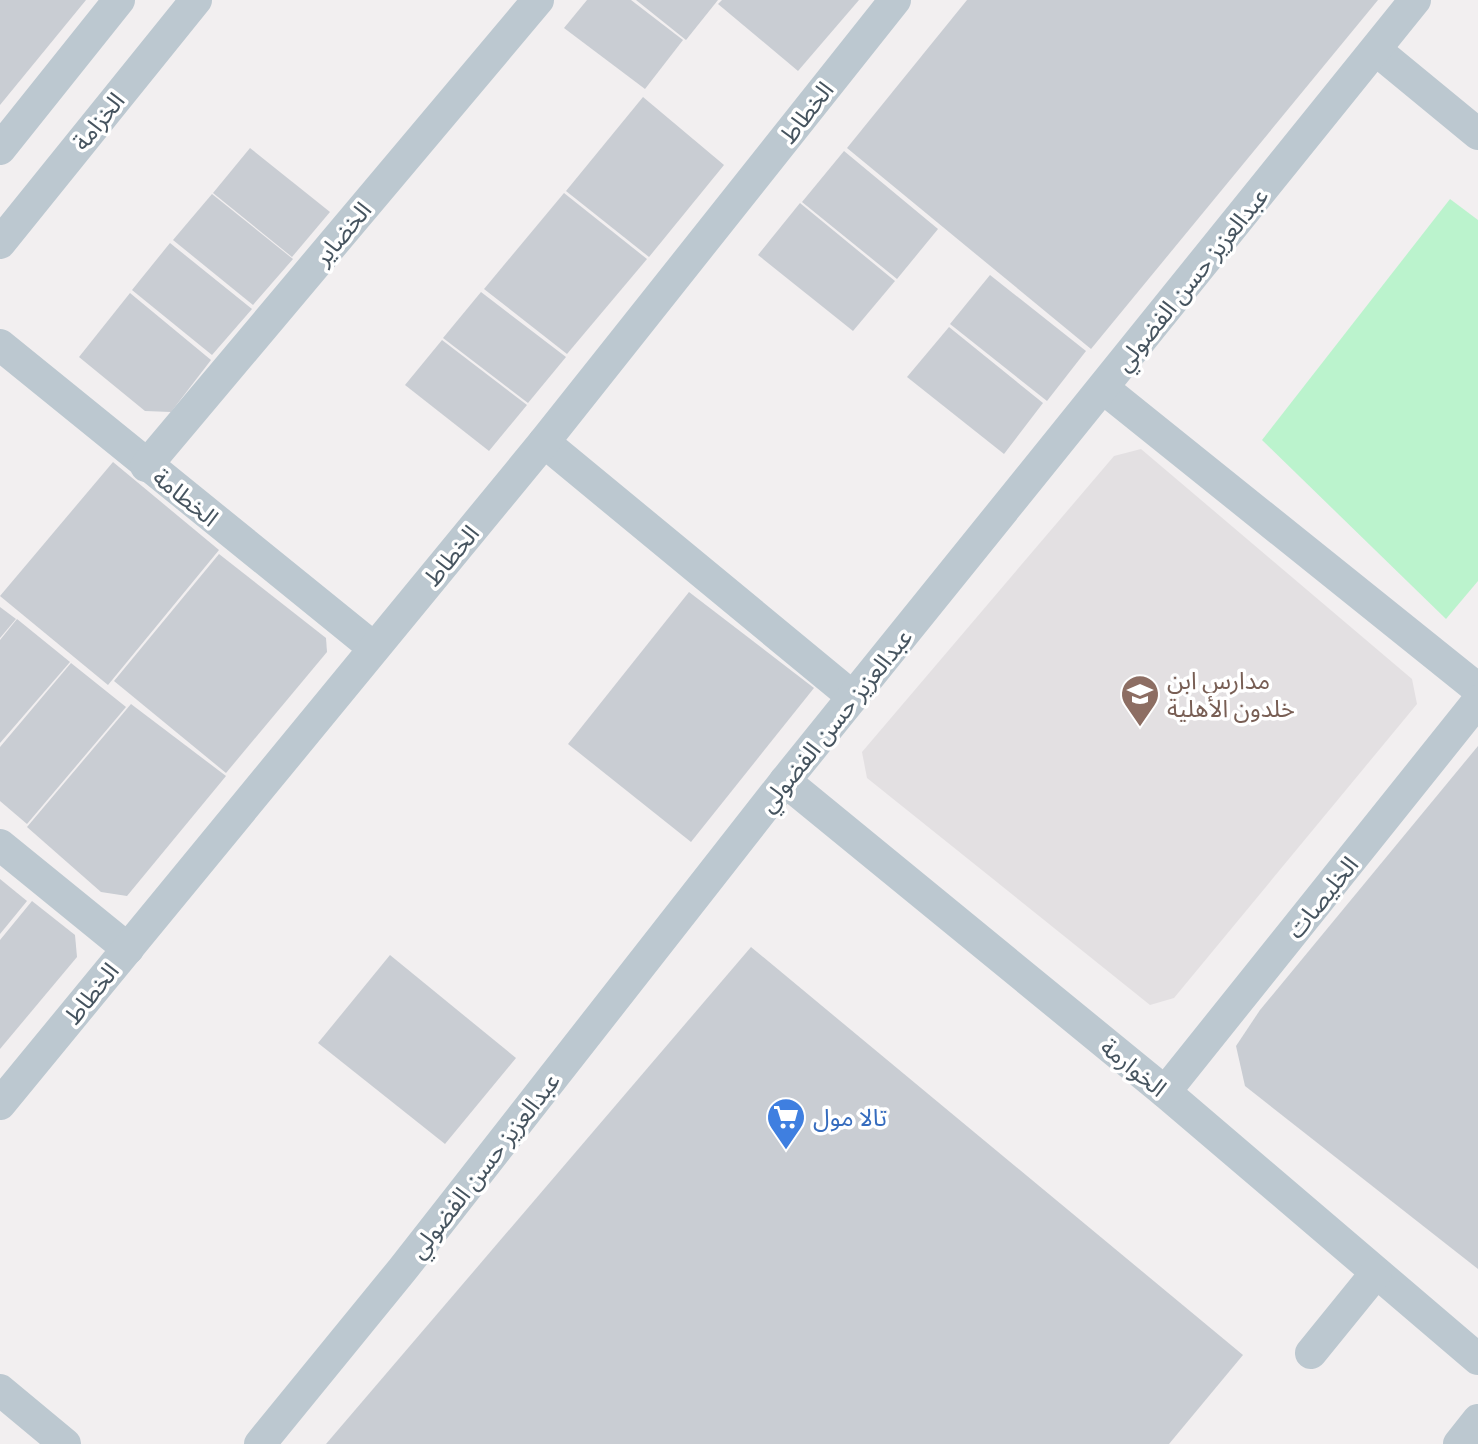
<svg xmlns="http://www.w3.org/2000/svg" width="1478" height="1444" viewBox="0 0 1478 1444" font-family="'Titillium Web','Noto Sans Arabic',sans-serif">
	<rect width="100%" height="100%" fill="#f2eff0"/>
	<!-- education -->
	<path fill="#e3e0e2" d="M1141 449 1412 679 1417 704 1174 998 1150 1005 867 778 862 752 1114 456Z"/>
	<!-- green -->
	<path fill="#bbf3cd" d="M1450 199 1478 220V581L1446 619 1262 440Z"/>
	<!-- building -->
	<g fill="#c9cdd3">
		<path d="M0 0H86L0 105Z"/>
		<path d="M587 0H631L683 40 645 89 564 28Z"/>
		<path d="M636 0H718L686 40Z"/>
		<path d="M722 0H859L798 71 718 4Z"/>
		<path d="M967 0H1378L1091 349 847 148Z"/>
		<path d="M643 97 724 165 649 257 566 191Z"/>
		<path d="M250 148 330 212 292 257 213 193Z"/>
		<path d="M844 151 938 229 897 279 802 202Z"/>
		<path d="M564 193 647 259 567 354 484 289Z"/>
		<path d="M212 194 293 259 253 305 173 240Z"/>
		<path d="M800 203 895 281 853 331 758 255Z"/>
		<path d="M170 243 252 309 212 355 132 290Z"/>
		<path d="M990 275 1086 351 1047 401 950 324Z"/>
		<path d="M481 292 566 357 528 403 443 338Z"/>
		<path d="M130 293 211 360 171 412 145 411 79 357Z"/>
		<path d="M949 327 1043 403 1004 454 907 377Z"/>
		<path d="M442 340 527 405 489 451 405 385Z"/>
		<path d="M113 462 219 550 108 685 0 596Z"/>
		<path d="M219 554 326 638 327 652 226 773 114 681Z"/>
		<path d="M689 592 814 688 691 842 568 744Z"/>
		<path d="M0 607 16 619 0 638Z"/>
		<path d="M17 619 70 662 0 743V640Z"/>
		<path d="M71 663 126 707 27 824 0 801V747Z"/>
		<path d="M131 704 226 776 127 896 101 892 27 827Z"/>
		<path d="M1478 746V1269L1245 1086 1236 1046 1260 1010Z"/>
		<path d="M0 879 27 901 0 934Z"/>
		<path d="M32 901 75 935 77 957 0 1049V940Z"/>
		<path d="M751 947 1243 1355 1169 1444H326Z"/>
		<path d="M390 955 516 1058 445 1144 318 1043Z"/>
	</g>
	<g fill="none" stroke-linecap="round" stroke-linejoin="round">
		<!-- minor -->
		<g stroke="#bcc8d0" stroke-width="32">
			<path d="M1376 50 1478 134"/>
			<path d="M0 149 119 0"/>
			<path d="M0 243 196 0"/>
			<path d="M0 345 374 648"/>
			<path d="M1103 388 1478 689"/>
			<path d="M544 442 853 697"/>
			<path d="M146 466 538 0"/>
			<path d="M785 781 1165 1092 1478 1359"/>
			<path d="M0 845 128 949"/>
			<path d="M1165 1092 1478 701"/>
			<path d="M0 1104 544 442 895 0"/>
			<path d="M1311 1353 1376 1273"/>
			<path d="M0 1390 65 1444"/>
			<path d="M260 1444 402 1270 785 781 1415 0"/>
			<path d="M1459 1444 1478 1420"/>
		</g>
	</g>
	<!-- icons -->
	<defs>
		<symbol id="school-pin" viewBox="-11 -11 22 30"><path d="M0 17L-7.5 6A9.5 9.5 0 1 1 7.5 6Z" fill="#8d6e63" stroke="#fff"/><path d="M0-5L7-2L0 1L-7-2ZM-4 1L0 2.5L4 1V4Q0 6-4 4Z" fill="#fff"/></symbol>
		<symbol id="supermarket-pin" viewBox="-11 -11 22 30"><path d="M0 17L-7.5 6A9.5 9.5 0 1 1 7.5 6Z" fill="#3f7fe0" stroke="#fff"/><path d="M-6-5.5h2.5l.6 2H6L4.5 2H-2.5L-4.4-4H-6ZM-1.5 3.2a1.3 1.3 0 1 0 .1 0ZM3 3.2a1.3 1.3 0 1 0 .1 0Z" fill="#fff"/></symbol>
	</defs>
	<g fill-rule="evenodd">
		<use href="#school-pin" x="1118" y="672" width="44" height="60"/>
		<use href="#supermarket-pin" x="764" y="1095" width="44" height="60"/>
	</g>
	<g text-anchor="middle" dominant-baseline="central" stroke-width="7" stroke-linejoin="round" paint-order="stroke">
		<!-- street labels -->
		<g font-size="24" fill="#46545f" stroke="#fff">
			<text transform="translate(806 112) rotate(-52)">الخطاط</text>
			<text transform="translate(98 121) rotate(-51)">الخزامة</text>
			<text transform="translate(342 233) rotate(-50)">الخضاير</text>
			<text transform="translate(1191 279) rotate(-51)">عبدالعزيز حسن الفضولي</text>
			<text transform="translate(186 497) rotate(39)">الخطامة</text>
			<text transform="translate(451 555) rotate(-50)">الخطاط</text>
			<text transform="translate(835 720) rotate(-51)">عبدالعزيز حسن الفضولي</text>
			<text transform="translate(1322 897) rotate(-51)">الخليصات</text>
			<text transform="translate(91 993) rotate(-51)">الخطاط</text>
			<text transform="translate(1134 1067) rotate(39)">الخوارمة</text>
			<text transform="translate(484 1165) rotate(-52)">عبدالعزيز حسن الفضولي</text>
		</g>
		<!-- education labels -->
		<g font-size="24" fill="#785e54" stroke="#fff" text-anchor="start">
			<text x="1167" y="680">مدارس ابن<tspan x="1167" dy="28">خلدون الأهلية</tspan></text>
		</g>
		<!-- shop labels -->
		<g font-size="24" fill="#366cbe" stroke="#fff" text-anchor="start">
			<text x="813" y="1117">تالا مول</text>
		</g>
	</g>
</svg>
